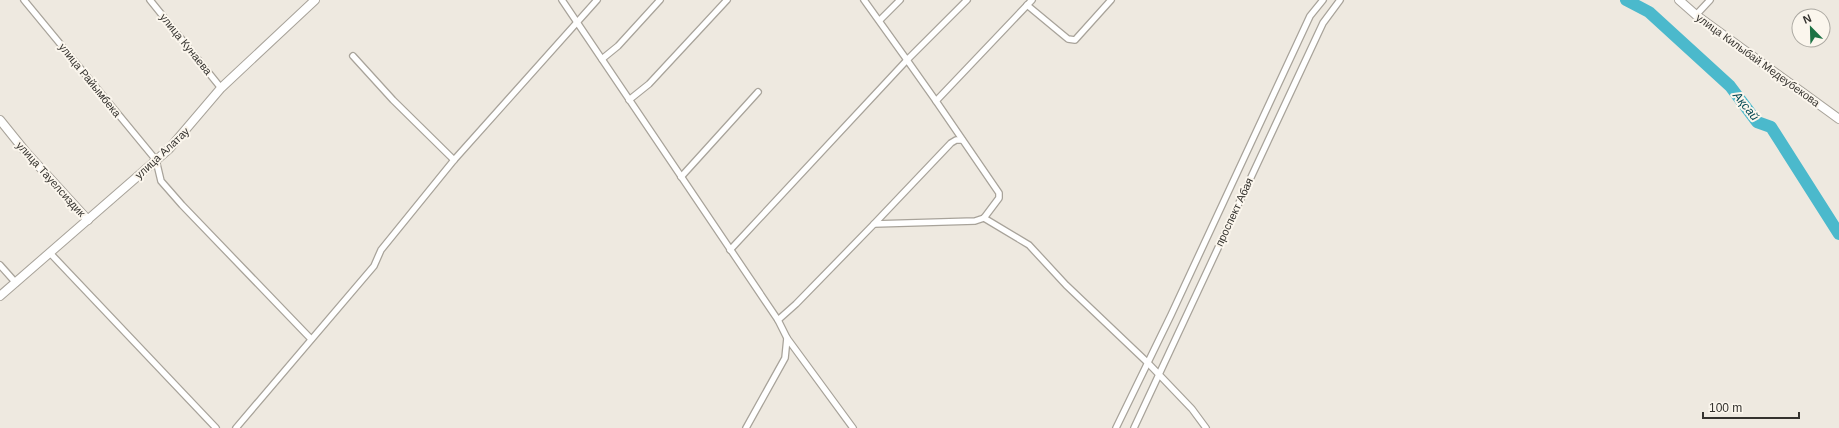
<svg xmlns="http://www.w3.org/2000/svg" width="1839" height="428" viewBox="0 0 1839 428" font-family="Helvetica,sans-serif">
	<rect width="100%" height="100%" fill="#eee9e0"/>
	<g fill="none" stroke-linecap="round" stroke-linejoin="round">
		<!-- river -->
		<path stroke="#4bb9cc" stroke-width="12" d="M1626 0 1649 12 1730 86 1757 122 1771 127 1839 234"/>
		<defs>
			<g id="street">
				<path d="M24 0 156 160 161 181 182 205 311 339"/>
				<path d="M150 0 221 88"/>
				<path d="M562 0 778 320 787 338 785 358 746 428"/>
				<path d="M864 0 907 60 967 0"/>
				<path d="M1027 5 1068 39 1075 40 1111 0"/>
				<path d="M1696 15 1710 0"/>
				<path d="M880 20 900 0"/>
				<path d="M353 56 393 100 454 160"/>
				<path d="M602 59 618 46 660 0"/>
				<path d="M629 100 649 84 727 0"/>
				<path d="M681 177 758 92"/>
				<path d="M984 218 1029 245 1066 285 1148 363 1192 409 1206 428"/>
				<path d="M874 224 951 143 956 140H962"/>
				<path d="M730 250 907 60 936 101 1032 0"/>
				<path d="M50 253 216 428"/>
				<path d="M0 265 16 283"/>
				<path d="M778 320 796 304 874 224 975 221 984 218 999 198V193L936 101"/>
				<path d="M787 338 853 428"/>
				<path d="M236 428 374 266 381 250 454 160 597 0"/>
				<path d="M1116 428 1171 315 1310 16 1323 0"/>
				<path d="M1134 428 1323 23 1340 0"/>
			</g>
			<g id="secondary">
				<path d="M1679 0 1696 15 1839 119"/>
				<path d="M0 120 25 151 88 220"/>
				<path d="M0 296 169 149 221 88 315 0"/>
			</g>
		</defs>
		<!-- street casing -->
		<use href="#street" stroke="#a8a39a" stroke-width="8"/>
		<!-- secondary casing -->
		<use href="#secondary" stroke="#a8a39a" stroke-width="10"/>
		<!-- street -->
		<use href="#street" stroke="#fff" stroke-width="5.5"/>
		<!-- secondary -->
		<use href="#secondary" stroke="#fff" stroke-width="8"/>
	</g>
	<g text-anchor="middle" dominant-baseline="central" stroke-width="4" stroke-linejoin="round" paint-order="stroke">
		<!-- street labels -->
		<g font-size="11" fill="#34322e" stroke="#fbf6ed">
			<text transform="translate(186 44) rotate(51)">улица Кунаева</text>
			<text transform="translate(1758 60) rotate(36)">улица Килыбай Медеубекова</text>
			<text transform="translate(90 80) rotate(51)">улица Райымбека</text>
			<text transform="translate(162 153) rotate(-43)">улица Алатау</text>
			<text transform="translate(51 179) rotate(48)">улица Тауелсиздик</text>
			<text transform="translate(1234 212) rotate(-65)">проспект Абая</text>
		</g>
		<!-- water labels -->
		<g font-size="12" font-style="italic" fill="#034853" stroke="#fbf6ed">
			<text transform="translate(1746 106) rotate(51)">Ақсай</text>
		</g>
	</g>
	<!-- north arrow -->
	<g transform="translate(1811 28) rotate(337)"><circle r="19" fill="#fbf6ed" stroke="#aba8a1"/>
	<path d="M0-3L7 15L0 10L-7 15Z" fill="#1d7244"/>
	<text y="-6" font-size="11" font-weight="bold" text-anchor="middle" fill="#34322e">N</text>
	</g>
	<!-- scale -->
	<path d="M1703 412v6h96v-6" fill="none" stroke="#34322e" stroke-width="2"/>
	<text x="1709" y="412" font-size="12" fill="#34322e" stroke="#fbf6ed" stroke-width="3" paint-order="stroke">100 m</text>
</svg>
